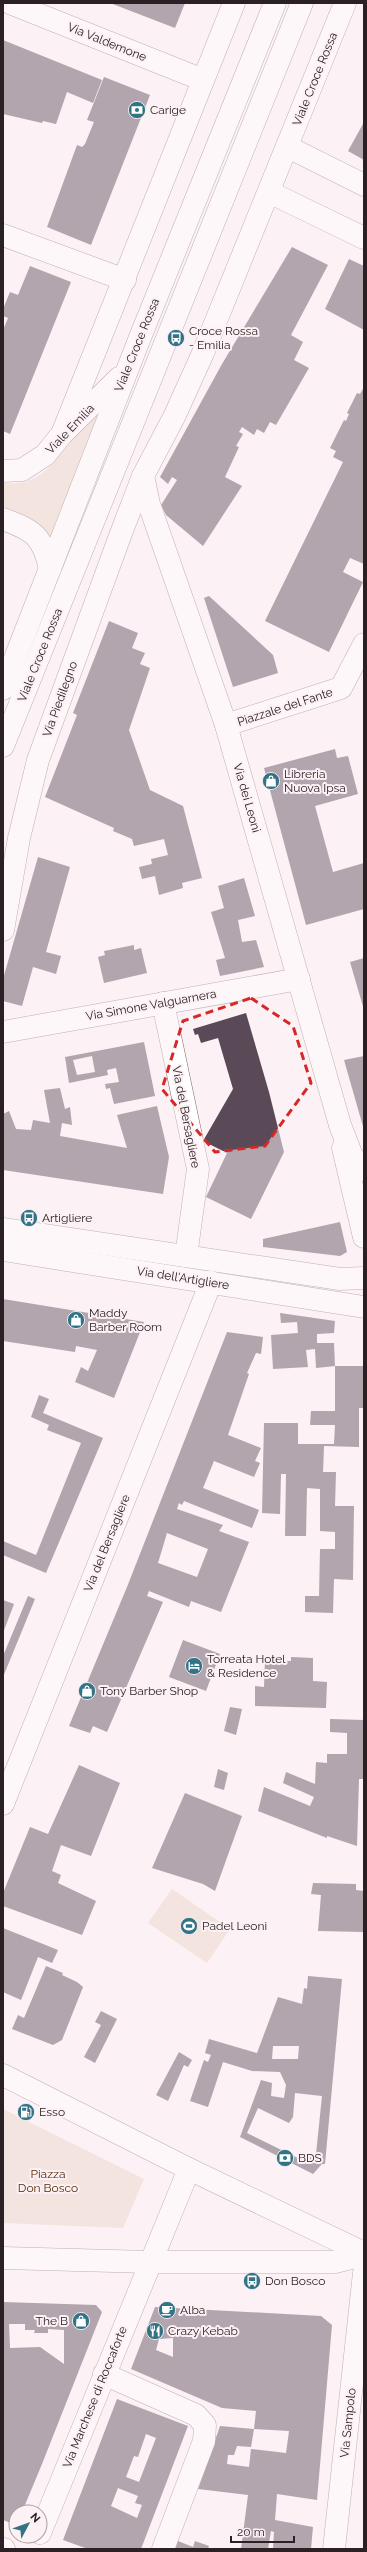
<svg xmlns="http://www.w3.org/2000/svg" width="367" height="2552" viewBox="0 0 367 2552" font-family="Raleway,sans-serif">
	<rect width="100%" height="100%" fill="#fcf1f4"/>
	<!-- green -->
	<g fill="#ecd5c7">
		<path d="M102 411 51 539 3 510V483C40 486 49 467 71 442 81 431 91 421 102 411Z"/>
		<path d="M172 1889 230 1929 207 1963 148 1923Z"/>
		<path d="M3 2109 144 2179 123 2228 3 2223Z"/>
	</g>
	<!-- building -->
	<g fill="#5a4957" fill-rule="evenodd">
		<path d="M110 3H185L175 28Z"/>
		<path d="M3 40 102 80 93 103 67 92 56 124 43 121 42 123 3 114Z"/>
		<path d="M104 77 150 95 91 245 47 227 77 145 82 147 85 144 94 122 87 120Z"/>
		<path d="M364 122V160L348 151Z"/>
		<path d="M292 247 328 265 291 335 303 342 294 360 309 368 276 425 270 422 264 433 257 429 254 435 242 427 239 432 243 434 236 446 239 447 225 477 242 486 203 546 166 515 161 505 177 480 172 477 168 484 160 477 222 364Z"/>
		<path d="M349 259 364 266V330L325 309Z"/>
		<path d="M30 266 71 282 10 434 3 431V330L8 318 3 316V309L10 292 18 295Z"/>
		<path d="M364 387V564L350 558 343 572 363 582 329 652 265 621 343 462 333 457 336 451 330 448 344 420 346 421 349 414 347 413 357 393 360 394Z"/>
		<path d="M209 596 273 655 278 673 233 687 204 598Z"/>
		<path d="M109 621 138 633 132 648 145 653 140 664 150 668 129 730 150 790 183 806 202 878 182 883 183 888 159 895 155 876 142 879 139 867 152 864 151 859 168 855 164 839 134 846 132 839 113 831 114 828 45 797 77 715 73 713Z"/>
		<path d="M335 749 337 758 348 756 358 794 315 806 333 872 364 863V909L306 925 264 768Z"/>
		<path d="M38 857 70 867 46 952 61 956 56 974 33 967 22 1006 3 1001V979Z"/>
		<path d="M244 878 255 916 238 920 242 942 256 940 264 967 220 976 216 960 225 958 211 912 224 908 218 886Z"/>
		<path d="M134 945V950L141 948 147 973 104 983 98 957 105 955 104 951Z"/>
		<path d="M364 958V1010L350 962Z"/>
		<path d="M246 1013 269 1092 284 1152 251 1219 206 1197 227 1153 203 1141 233 1089 218 1038 201 1043 198 1034 195 1035 193 1029Z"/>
		<path d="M144 1042 155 1096 114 1104 110 1088 106 1089 105 1084 119 1082 116 1068 107 1070 108 1075 69 1083 65 1057ZM92 1056 95 1072 77 1075 73 1060Z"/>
		<path d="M364 1056V1130L344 1060Z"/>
		<path d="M60 1088 65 1109 70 1107 72 1125 62 1123 60 1136 127 1148 117 1115 157 1106 169 1157 163 1194 3 1170V1114L9 1111 16 1129 31 1130 33 1120 50 1123 44 1090Z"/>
		<path d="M340 1222 347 1252 340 1256 263 1247V1239Z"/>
		<path d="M3 1299 144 1322 114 1398 75 1382 81 1367 88 1371 97 1350 76 1346 75 1352 3 1341Z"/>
		<path d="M280 1313 335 1321 334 1333 317 1334V1343H334L335 1366 316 1368 315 1349 306 1350 308 1367 273 1369 271 1335 298 1333 297 1322 281 1323Z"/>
		<path d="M227 1332 263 1337 261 1354 256 1353 247 1373 249 1374 228 1435 261 1448 255 1461 260 1463 254 1477 214 1461 203 1488 259 1510 252 1528 184 1501 182 1505 179 1503 177 1509 223 1525 219 1531 249 1542 221 1612 191 1601 189 1607 149 1591 147 1596 163 1602 107 1732 93 1726 90 1733 69 1726 127 1587ZM167 1533 208 1549 197 1577 158 1563Z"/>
		<path d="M335 1366H364V1408H359V1447L324 1446 323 1472H336L335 1506H354L353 1580 334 1579 333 1613 305 1612V1596H319L320 1549H335V1532L320 1531V1489L307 1488 306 1536H285L286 1474H281L280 1514 262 1513 264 1423H298V1444H334L335 1425H310L311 1411H335Z"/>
		<path d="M39 1395 49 1399 43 1413 103 1438 46 1573 3 1555V1541L36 1555 81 1443 47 1430 49 1425 31 1417Z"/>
		<path d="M28 1596 35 1599 3 1677V1656Z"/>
		<path d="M3 1600 14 1604 3 1633Z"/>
		<path d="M183 1640 220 1654 206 1691 169 1677Z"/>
		<path d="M291 1657 313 1658V1681L327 1682 326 1708 255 1706V1686L264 1687 265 1660 291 1661Z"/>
		<path d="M230 1707 242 1709 236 1735 224 1731Z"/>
		<path d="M330 1719 364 1720 363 1779H359L357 1846 327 1836V1838L258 1811 264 1787 310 1806 314 1797 283 1783 286 1772 315 1784 316 1762 327 1763V1754H347V1733L330 1732Z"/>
		<path d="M79 1765 120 1783 91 1856 61 1845 52 1871 61 1875 58 1883 96 1901 82 1935 3 1906V1893L30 1827 48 1834Z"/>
		<path d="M218 1769 228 1773 224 1790 214 1787Z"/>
		<path d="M185 1793 242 1816 215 1891 203 1884 152 1868Z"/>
		<path d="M313 1883 356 1884V1890L364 1891V1932L318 1931 321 1895 311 1894Z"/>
		<path d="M3 1928 58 1950 52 1963 38 1957 21 2000 3 1992Z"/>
		<path d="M46 1966 63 1973 62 1975 77 1982 83 1987 62 2040 53 2045 12 2029 18 2015 24 2018Z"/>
		<path d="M308 1976 342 1979 325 2164H322L313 2174 240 2137 261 2080 272 2083 271 2096 284 2098 286 2085 280 2072 252 2071 223 2062 208 2107 190 2101 204 2060 208 2062 211 2055 205 2053 209 2039 257 2053 278 1997 302 2004 304 1988 307 1989ZM273 2046H299L298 2059H272ZM295 2093 322 2096 316 2154 312 2153 308 2163 247 2133 258 2108 289 2123 293 2117Z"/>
		<path d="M101 2011 117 2019 95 2063 84 2057 101 2025 95 2022Z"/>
		<path d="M179 2052 192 2060 188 2067 184 2065 168 2101 156 2095Z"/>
		<path d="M3 2302 96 2305 102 2312 42 2464 22 2512H16V2525L3 2520ZM9 2324H25V2330H35L34 2333H48V2329L64 2330V2364L40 2347 10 2348Z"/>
		<path d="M155 2307 321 2316 332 2325 317 2500 277 2494 275 2520 313 2527 311 2549H273L274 2532 271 2531 268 2549H241L248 2495 198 2489 220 2426 254 2429 251 2447 237 2446 234 2455H228L227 2464 249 2467 251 2449 286 2453 289 2431 254 2429 256 2411 222 2408 131 2369ZM173 2338V2357L156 2350 159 2339Z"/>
		<path d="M117 2399 188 2426 141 2549H88L63 2540ZM146 2434 156 2438 139 2482 126 2477 134 2456 138 2457ZM118 2488 138 2496 135 2503 142 2505 137 2518 111 2506Z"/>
		<path d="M178 2541 193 2547 195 2541 209 2546 208 2549H175Z"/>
	</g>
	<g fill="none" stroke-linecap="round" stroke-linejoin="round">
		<defs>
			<g id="minor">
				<path d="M10 3 203 80"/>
				<path d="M288 147 364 185"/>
				<path d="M269 192 364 238"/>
				<path d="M3 235 125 280"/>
				<path d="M62 434 234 3"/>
				<path d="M3 471 22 470 45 455 62 434 119 378"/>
				<path d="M143 476 149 504 226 725 340 1125 352 1156 364 1170"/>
				<path d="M3 519C33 530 43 536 50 569"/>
				<path d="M3 689 139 340 275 3"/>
				<path d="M226 725 341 688 364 644"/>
				<path d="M3 746 302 3"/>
				<path d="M3 930 19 838 38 760 120 536 143 476 175 415 203 353 345 3"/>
				<path d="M163 1003 198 1169 186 1256"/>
				<path d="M3 1032 299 979"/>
				<path d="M343 1148 364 1237"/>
				<path d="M3 1229 340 1279 364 1278"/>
				<path d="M3 1250 364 1307"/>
				<path d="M3 1804 211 1282"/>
				<path d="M3 2075 189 2169 364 2253"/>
				<path d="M3 2258 150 2262H335L364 2255"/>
				<path d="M104 2374 196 2415 205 2425 204 2441 163 2549"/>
				<path d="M40 2533 189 2169"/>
				<path d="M3 2549H4"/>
				<path d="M334 2549 364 2273"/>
			</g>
		</defs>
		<!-- minor casing -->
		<use href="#minor" stroke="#7a626a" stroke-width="23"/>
		<!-- minor -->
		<use href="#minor" stroke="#fff" stroke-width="22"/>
	</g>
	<!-- marked area -->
	<path d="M0 0H367V2552H0ZM251 998 293 1026 311 1083 265 1146 215 1152 162 1089 183 1021Z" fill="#fcf1f4" fill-opacity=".55" fill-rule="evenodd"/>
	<path fill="none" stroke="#d62828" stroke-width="3" stroke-dasharray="8 5" stroke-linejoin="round" d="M251 998 293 1026 311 1083 265 1146 215 1152 162 1089 183 1021Z"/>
	<!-- icons -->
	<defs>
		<symbol id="bank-disc" viewBox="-11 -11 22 22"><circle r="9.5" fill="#327486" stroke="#fcf1f4"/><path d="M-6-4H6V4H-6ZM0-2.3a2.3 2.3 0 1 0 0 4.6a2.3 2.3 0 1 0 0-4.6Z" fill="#fff"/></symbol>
		<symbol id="bus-disc" viewBox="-11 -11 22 22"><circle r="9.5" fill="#327486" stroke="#fcf1f4"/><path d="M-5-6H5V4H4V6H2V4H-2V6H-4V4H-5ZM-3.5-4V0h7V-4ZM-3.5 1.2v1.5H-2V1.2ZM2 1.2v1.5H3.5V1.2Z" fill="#fff"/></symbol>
		<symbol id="shop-disc" viewBox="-11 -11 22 22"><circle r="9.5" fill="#327486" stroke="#fcf1f4"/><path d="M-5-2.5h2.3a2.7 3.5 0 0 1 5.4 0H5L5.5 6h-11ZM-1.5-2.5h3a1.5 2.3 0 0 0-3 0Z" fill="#fff"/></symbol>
		<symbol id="hotel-disc" viewBox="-11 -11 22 22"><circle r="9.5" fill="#327486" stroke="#fcf1f4"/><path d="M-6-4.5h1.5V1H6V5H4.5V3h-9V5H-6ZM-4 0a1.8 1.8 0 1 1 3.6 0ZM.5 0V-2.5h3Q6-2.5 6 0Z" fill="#fff"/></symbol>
		<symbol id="stadium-disc" viewBox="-11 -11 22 22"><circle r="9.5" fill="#327486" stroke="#fcf1f4"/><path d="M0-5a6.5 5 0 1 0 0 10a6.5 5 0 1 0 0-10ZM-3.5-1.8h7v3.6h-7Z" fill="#fff"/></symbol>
		<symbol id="fuel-disc" viewBox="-11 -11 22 22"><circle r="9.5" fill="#327486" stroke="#fcf1f4"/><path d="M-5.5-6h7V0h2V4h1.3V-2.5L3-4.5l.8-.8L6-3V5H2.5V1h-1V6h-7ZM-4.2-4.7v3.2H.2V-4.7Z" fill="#fff"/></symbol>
		<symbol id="cafe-disc" viewBox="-11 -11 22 22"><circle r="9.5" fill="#327486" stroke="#fcf1f4"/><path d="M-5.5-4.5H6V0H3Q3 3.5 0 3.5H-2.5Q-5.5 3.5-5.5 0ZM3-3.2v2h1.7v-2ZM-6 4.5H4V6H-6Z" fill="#fff"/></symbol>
		<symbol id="restaurant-disc" viewBox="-11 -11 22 22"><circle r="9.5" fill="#327486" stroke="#fcf1f4"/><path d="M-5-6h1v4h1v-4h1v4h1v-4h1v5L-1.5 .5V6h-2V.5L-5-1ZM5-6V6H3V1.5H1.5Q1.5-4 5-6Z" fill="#fff"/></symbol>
	</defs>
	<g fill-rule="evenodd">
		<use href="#bank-disc" x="127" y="100" width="20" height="20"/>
		<use href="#bus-disc" x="166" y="328" width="20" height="20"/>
		<use href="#shop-disc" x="261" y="771" width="20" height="20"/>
		<use href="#bus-disc" x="19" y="1208" width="20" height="20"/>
		<use href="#shop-disc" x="66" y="1310" width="20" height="20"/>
		<use href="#hotel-disc" x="184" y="1656" width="20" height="20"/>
		<use href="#shop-disc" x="77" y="1681" width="20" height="20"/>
		<use href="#stadium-disc" x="179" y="1916" width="20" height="20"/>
		<use href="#fuel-disc" x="16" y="2102" width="20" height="20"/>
		<use href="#bank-disc" x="275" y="2148" width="20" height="20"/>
		<use href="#bus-disc" x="242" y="2271" width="20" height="20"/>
		<use href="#cafe-disc" x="157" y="2300" width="20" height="20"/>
		<use href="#shop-disc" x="71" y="2311" width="20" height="20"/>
		<use href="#restaurant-disc" x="145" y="2321" width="20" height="20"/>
	</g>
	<g text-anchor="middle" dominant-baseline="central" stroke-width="4" stroke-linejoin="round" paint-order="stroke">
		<!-- street labels -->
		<g font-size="12" fill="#2b2124" stroke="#fcf1f4">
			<text transform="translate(107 42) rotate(22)">Via Valdemone</text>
			<text transform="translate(315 79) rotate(-68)">Viale Croce Rossa</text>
			<text transform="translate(137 345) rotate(-68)">Viale Croce Rossa</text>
			<text transform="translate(70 429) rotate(-46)">Viale Emilia</text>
			<text transform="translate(40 655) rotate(-68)">Viale Croce Rossa</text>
			<text transform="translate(60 699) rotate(-70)">Via Piedilegno</text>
			<text transform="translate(285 707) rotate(-18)">Piazzale del Fante</text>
			<text transform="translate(247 798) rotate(74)">Via dei Leoni</text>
			<text transform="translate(151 1005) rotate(-10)">Via Simone Valguarnera</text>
			<text transform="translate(186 1117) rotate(79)">Via del Bersagliere</text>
			<text transform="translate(183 1278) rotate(9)">Via dell'Artigliere</text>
			<text transform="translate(107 1543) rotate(-68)">Via del Bersagliere</text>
			<text transform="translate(95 2397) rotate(-68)">Via Marchese di Roccaforte</text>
			<text transform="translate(348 2423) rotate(-84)">Via Sampolo</text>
		</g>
		<!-- poi labels -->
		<g font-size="12" fill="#2b2124" stroke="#fcf1f4" text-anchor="start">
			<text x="150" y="110">Carige</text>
			<text x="189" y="331">Croce Rossa<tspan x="189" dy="14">- Emilia</tspan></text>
			<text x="284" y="774">Libreria<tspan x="284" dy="14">Nuova Ipsa</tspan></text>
			<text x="42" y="1218">Artigliere</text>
			<text x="89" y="1313">Maddy<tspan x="89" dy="14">Barber Room</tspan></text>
			<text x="207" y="1659">Torreata Hotel<tspan x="207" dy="14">&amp; Residence</tspan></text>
			<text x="100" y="1691">Tony Barber Shop</text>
			<text x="202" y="1926">Padel Leoni</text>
			<text x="39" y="2112">Esso</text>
			<text x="298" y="2158">BDS</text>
			<text x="265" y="2281">Don Bosco</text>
			<text x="180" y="2310">Alba</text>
			<text x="68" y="2321" text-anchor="end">The B</text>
			<text x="168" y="2331">Crazy Kebab</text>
		</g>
		<!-- park labels -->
		<g font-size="12" fill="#572903" stroke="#fcf1f4">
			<text x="48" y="2174">Piazza<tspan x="48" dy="14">Don Bosco</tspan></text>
		</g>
	</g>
	<!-- border -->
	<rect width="367" height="2552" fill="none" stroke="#2b2124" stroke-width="8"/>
	<!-- north arrow -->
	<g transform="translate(28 2524) rotate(49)"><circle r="19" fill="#fcf1f4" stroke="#a89ea1"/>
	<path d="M0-3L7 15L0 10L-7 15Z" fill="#327486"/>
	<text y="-6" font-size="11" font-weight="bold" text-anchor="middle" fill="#2b2124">N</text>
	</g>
	<!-- scale -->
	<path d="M231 2536v6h63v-6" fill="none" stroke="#2b2124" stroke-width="2"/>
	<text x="237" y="2536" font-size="12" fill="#2b2124" stroke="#fcf1f4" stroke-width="3" paint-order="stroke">20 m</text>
</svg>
